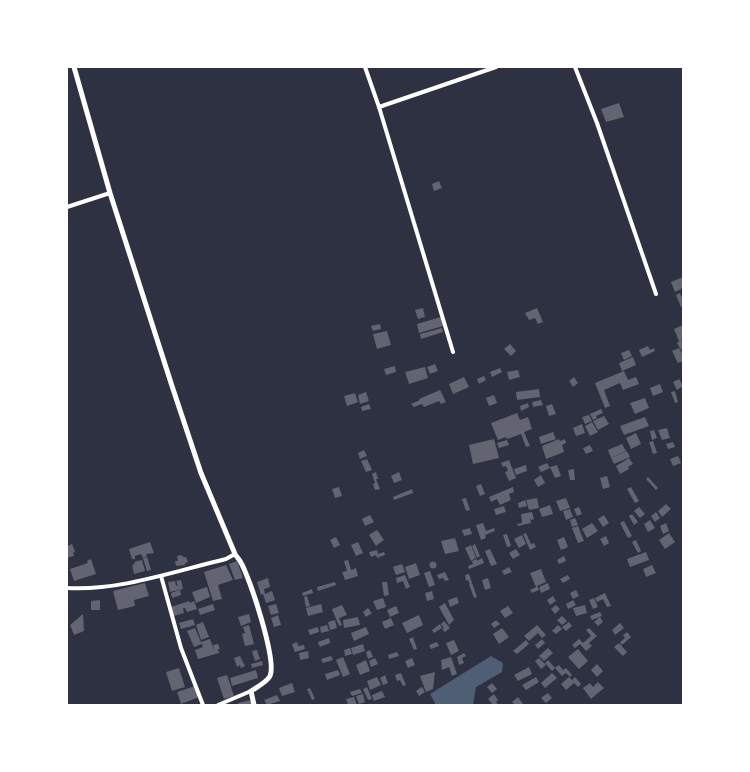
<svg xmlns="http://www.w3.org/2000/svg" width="750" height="772" viewBox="0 0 750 772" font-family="'Sofia Sans Condensed',sans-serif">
	<rect width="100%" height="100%" fill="#2d3142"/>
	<!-- water -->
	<path fill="#4f5d75" d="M491 656 503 663 502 672 476 687 473 705H436L430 694Z"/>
	<!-- building -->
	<g fill="#626471">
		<path d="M619 103 624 117 606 122 601 109Z"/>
		<path d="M439 181 442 188 434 191 432 184Z"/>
		<path d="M683 277V288L675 292 671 282Z"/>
		<path d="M680 293 683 301V307H681L676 295Z"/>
		<path d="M423 308 425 317 418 319 415 310Z"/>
		<path d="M537 308 543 322 538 324 535 318 529 320 525 313Z"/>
		<path d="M441 317 443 326 419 333 417 324Z"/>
		<path d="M380 324 381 329 373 331 371 326Z"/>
		<path d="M683 325V339L681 340 683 344V349L681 350 677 343 679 341 674 329Z"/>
		<path d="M442 328 443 332 421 339 420 334Z"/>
		<path d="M387 331 391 345 377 349 373 334Z"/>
		<path d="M510 344 516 351 511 356 504 349Z"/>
		<path d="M648 346 650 350 654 348 655 351 642 357 639 350Z"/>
		<path d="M679 348 683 355V361L678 363 672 351Z"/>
		<path d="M629 350 632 356 624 360 621 353Z"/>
		<path d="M633 357 636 365 622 371 619 363Z"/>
		<path d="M435 364 438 371 430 374 427 367Z"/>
		<path d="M395 366 396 372 386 375 384 369Z"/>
		<path d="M425 367 428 378 409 384 405 372Z"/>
		<path d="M500 368 502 372 492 377 490 372Z"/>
		<path d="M518 370 520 377 509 380 507 372Z"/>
		<path d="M624 371 628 380 636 377 639 384 623 390 620 383 604 390 610 406 605 408 595 383Z"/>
		<path d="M484 376 486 380 479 384 477 379Z"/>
		<path d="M464 377 469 387 453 394 449 384Z"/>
		<path d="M574 377 578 383 573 387 569 381Z"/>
		<path d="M679 379 683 386 677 390 673 382Z"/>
		<path d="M660 384 663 392 653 396 650 388Z"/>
		<path d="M539 389 540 397 517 400 516 392Z"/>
		<path d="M440 390 446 402 441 404 439 401 424 407 422 404 414 407 411 404 420 400 419 399Z"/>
		<path d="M675 391 678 402 675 403 671 392Z"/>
		<path d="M366 392 369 401 360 404 358 395Z"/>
		<path d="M355 393 358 402 347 406 344 396Z"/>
		<path d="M494 395 497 403 489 406 486 398Z"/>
		<path d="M645 398 649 408 635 414 630 403Z"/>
		<path d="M541 400 543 405 533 407 532 402Z"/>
		<path d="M528 403 529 407 521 411 520 406Z"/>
		<path d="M369 404 371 409 362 411 361 407Z"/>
		<path d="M552 404 556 414 549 416 546 406Z"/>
		<path d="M601 409 603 413 596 416 597 418 593 420 590 414Z"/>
		<path d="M517 413 520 420 528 417 532 429 524 432 530 446 526 447 521 434 507 439 506 437 498 440 491 423Z"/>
		<path d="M589 415 592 421 585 424 582 417Z"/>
		<path d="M604 416 609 424 598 430 593 421Z"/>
		<path d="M645 417 649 426 624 435 620 426Z"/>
		<path d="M592 422 598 432 590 436 585 426Z"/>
		<path d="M582 424 585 433 576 436 573 428Z"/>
		<path d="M667 428 670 438 662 440 658 430Z"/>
		<path d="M654 430 657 438 652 440 650 431Z"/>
		<path d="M553 432 556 439 541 444 539 437Z"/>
		<path d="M636 433 641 444 631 449 626 438Z"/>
		<path d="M494 439 499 458 473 464 469 445Z"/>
		<path d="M559 439 560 441 565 439 566 443 562 445 564 452 546 459 542 446Z"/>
		<path d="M507 440 509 445 499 448 497 443Z"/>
		<path d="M653 441 657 453 653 454 649 442Z"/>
		<path d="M673 442 675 447 668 449 666 444Z"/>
		<path d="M622 444 626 451 611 458 608 450Z"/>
		<path d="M590 445 593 451 586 454 583 448Z"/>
		<path d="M364 450 367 456 360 459 358 453Z"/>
		<path d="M627 451 630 457 614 464 611 458Z"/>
		<path d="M678 456 681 463 673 466 670 459Z"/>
		<path d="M629 458 633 464 628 467 629 469 620 474 616 466Z"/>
		<path d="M367 459 372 470 366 472 361 461Z"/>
		<path d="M509 460 516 478 509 481 505 472 508 471 506 466 503 467 501 463Z"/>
		<path d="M547 463 550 468 541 472 538 467Z"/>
		<path d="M526 465 527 471 516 475 514 469Z"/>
		<path d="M557 465 561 476 555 478 550 467Z"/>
		<path d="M574 469 575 480H570L568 470Z"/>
		<path d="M376 472 378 479H376L380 489 375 490 373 484 375 483 372 474Z"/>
		<path d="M399 472 402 480 394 483 391 476Z"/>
		<path d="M541 475 545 483 538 487 534 480Z"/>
		<path d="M607 476 610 487 603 489 600 478Z"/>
		<path d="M648 477 658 488 656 490 646 479Z"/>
		<path d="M481 484 485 494 480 496 476 486Z"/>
		<path d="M339 487 342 496 335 498 332 489Z"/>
		<path d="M513 487 514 492 509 494 511 500 500 505 497 499 491 502 489 497Z"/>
		<path d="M631 487 639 501 635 503 627 489Z"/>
		<path d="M412 489 413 493 394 500 393 497Z"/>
		<path d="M466 498 470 510 466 511 462 499Z"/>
		<path d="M537 498 539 508 529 510 526 500Z"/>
		<path d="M566 498 570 508 560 511 556 501Z"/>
		<path d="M525 500 527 506 519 508 518 503Z"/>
		<path d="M666 504 671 509 662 517 658 511Z"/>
		<path d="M550 505 553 514 542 517 539 509Z"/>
		<path d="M504 506 506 512 496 515 494 509Z"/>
		<path d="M579 507 582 514 577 516 574 509Z"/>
		<path d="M639 507 645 514 640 518 634 511Z"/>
		<path d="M570 509 573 517 566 520 563 511Z"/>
		<path d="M532 512 534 519 531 520 530 518 531 523 518 526 517 524 522 523 521 514Z"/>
		<path d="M656 512 660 518 655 522 651 516Z"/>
		<path d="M632 514 638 522 634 525 629 516Z"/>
		<path d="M370 515 374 522 365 526 362 519Z"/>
		<path d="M604 515 609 523 603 527 598 519Z"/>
		<path d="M575 518 578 525 572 527 570 520Z"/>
		<path d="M650 520 655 528 648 532 644 524Z"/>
		<path d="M624 521 632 536 628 538 620 523Z"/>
		<path d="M483 523 486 531 494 528 495 531 485 535 486 538 481 540 476 525Z"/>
		<path d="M592 523 598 531 587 538 582 529Z"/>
		<path d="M666 523 669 531 663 534 660 526Z"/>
		<path d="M578 526 584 541 578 543 572 528Z"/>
		<path d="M470 528 472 534 464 536 462 530Z"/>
		<path d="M377 530 384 540 376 546 369 535Z"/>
		<path d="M526 533 531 544 534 543 536 547 530 550 523 534Z"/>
		<path d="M669 533 675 542 665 549 659 540Z"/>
		<path d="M507 534 511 546 507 547 503 535Z"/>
		<path d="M522 535 526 544 519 548 514 539Z"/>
		<path d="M606 536 609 543 604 546 600 539Z"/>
		<path d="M336 537 340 545 334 548 330 540Z"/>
		<path d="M564 537 568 547 561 550 557 540Z"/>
		<path d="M455 538 459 551 445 554 441 541Z"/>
		<path d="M636 540 641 551 638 553 632 542Z"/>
		<path d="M150 542 154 553 146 554 147 556 143 558 141 554 135 556V559H132L129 549Z"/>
		<path d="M358 542 363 553 356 556 351 545Z"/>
		<path d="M72 544 75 552 73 553 74 556 67 558V546Z"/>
		<path d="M475 544 480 556 477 558 472 546Z"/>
		<path d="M471 545 476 558 471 561 465 548Z"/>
		<path d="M490 549 497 564 491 566 485 551Z"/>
		<path d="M516 549 520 555 513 559 509 553Z"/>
		<path d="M377 550 378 554 384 552 385 555 377 558 376 555 371 557 369 552Z"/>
		<path d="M646 552 649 560 630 567 627 559Z"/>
		<path d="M182 555 183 557H186L188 562 185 563V565L176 566 175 561H178L177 556Z"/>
		<path d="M564 556 566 561 559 564 557 560Z"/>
		<path d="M147 557 151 570 147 571 143 558Z"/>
		<path d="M482 558 484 563 469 569 468 566 473 564 472 561 477 559V561Z"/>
		<path d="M91 559 96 574 74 581 70 569 88 563 87 561Z"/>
		<path d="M142 560 145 571 134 574 132 565 135 564 134 562Z"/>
		<path d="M348 560 351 570 356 568 358 576 345 580 342 572 347 571 344 561Z"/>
		<path d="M237 561 243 578 235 580 229 564Z"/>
		<circle cx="433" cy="565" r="3.5"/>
		<path d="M416 563 420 575 409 579 405 567Z"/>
		<path d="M402 564 405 572 396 575 393 567Z"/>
		<path d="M226 565 233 580 218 585 222 599 213 601 204 572Z"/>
		<path d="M652 565 656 573 646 577 643 569Z"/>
		<path d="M509 567 512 572 504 575 502 571Z"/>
		<path d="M541 569 546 582 537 586 539 590 532 593 530 590 536 587 530 573Z"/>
		<path d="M430 571 435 585 429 587 424 573Z"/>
		<path d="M445 572 449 580 445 581 442 576 443 578 439 579 437 575Z"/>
		<path d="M469 574 477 597 474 598 469 584H470L468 580 466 581 465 575Z"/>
		<path d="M405 575 410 587 406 589 403 581 397 583 396 578Z"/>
		<path d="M568 575 570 579 563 583 560 579Z"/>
		<path d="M268 578 270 587 264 589 265 594 272 591 275 600 266 603 263 594 261 595 257 582Z"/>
		<path d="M488 578 491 588 485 590 482 580Z"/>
		<path d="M181 580 183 589 170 592 168 582 175 581 176 585 178 586 176 581Z"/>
		<path d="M335 582 336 585 318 591 317 587Z"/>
		<path d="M382 582H387L389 595 384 596Z"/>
		<path d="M145 583 149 596 134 600 135 606 118 610 113 591Z"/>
		<path d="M548 583 550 589 541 593 539 587Z"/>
		<path d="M207 587 210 597 196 603 192 592Z"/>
		<path d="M312 589 313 593 303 596 302 593Z"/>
		<path d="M180 590 181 595 172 598 171 593Z"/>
		<path d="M576 590 579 596 573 599 570 593Z"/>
		<path d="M432 591 434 599 427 601 425 593Z"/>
		<path d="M605 593 611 606 607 607 603 599 597 602 595 598Z"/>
		<path d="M307 596 310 606 306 607 304 597Z"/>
		<path d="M553 596 556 601 550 605 547 600Z"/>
		<path d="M457 597 459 603 450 607 448 600Z"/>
		<path d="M383 598 386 607 377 610 373 601Z"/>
		<path d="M594 598 598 607 593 609 589 600Z"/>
		<path d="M100 600V610H91V601Z"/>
		<path d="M573 600 576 605 568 609 566 604Z"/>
		<path d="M189 601 190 603 194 601 197 609 187 612 185 608H183L184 613 174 616 171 607Z"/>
		<path d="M445 603 454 620 449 625 439 607Z"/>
		<path d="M213 604 215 610 200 615 198 609Z"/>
		<path d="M276 604 279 613 271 615 268 606Z"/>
		<path d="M321 604 323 612 308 616 306 608Z"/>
		<path d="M342 605 347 615 339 618 342 625 339 626 332 609Z"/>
		<path d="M556 605 560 609 555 614 551 609Z"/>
		<path d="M585 605 587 613 576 616 573 608Z"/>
		<path d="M396 606 399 613 390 617 387 610Z"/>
		<path d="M508 606 513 613 505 618 500 611Z"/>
		<path d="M368 608 372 613 366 617 363 612Z"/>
		<path d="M600 612 602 616 592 620 590 616Z"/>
		<path d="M83 614 84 631 74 635 70 625Z"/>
		<path d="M249 614 251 622 241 626 238 617Z"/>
		<path d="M278 615 281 625 274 627 271 618Z"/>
		<path d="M419 615 423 625 407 633 402 623Z"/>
		<path d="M562 616 567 621 562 625 557 620Z"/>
		<path d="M358 617 360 625 344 628 343 620Z"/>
		<path d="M600 617 603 622 598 626 594 622Z"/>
		<path d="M391 618 394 625 385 629 382 622Z"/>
		<path d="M193 619 195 625 181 629 179 623Z"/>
		<path d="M335 620 337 628 330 630 328 622Z"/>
		<path d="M496 620 500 624 494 628 491 624Z"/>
		<path d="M444 621 450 628 445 632 442 629 444 628 441 624Z"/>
		<path d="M203 622 209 637 201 640 196 625Z"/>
		<path d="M569 622 572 626 566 631 562 627Z"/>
		<path d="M620 623 624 628 615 635 612 630Z"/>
		<path d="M440 624 442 628 434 633 432 630Z"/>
		<path d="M249 625 254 644 245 646 242 634 245 633 243 627Z"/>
		<path d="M327 625 329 631 321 633 320 627Z"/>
		<path d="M537 625 546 635 542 638 538 633 529 641 524 636Z"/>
		<path d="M558 625 562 629 556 634 552 631Z"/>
		<path d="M318 627 319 632 310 635 308 630Z"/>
		<path d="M366 627 369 634 354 641 351 633Z"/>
		<path d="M195 628 201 642 210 639 215 652 213 645 218 644 220 649H218L219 653 198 659 195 650 203 647 202 644 194 647 187 631Z"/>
		<path d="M502 628 509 637 499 644 493 634Z"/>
		<path d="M589 628 597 636 589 643 592 646 586 651 580 644 575 648 572 645 579 639 583 643 591 636 586 630Z"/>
		<path d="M627 632 631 637 622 645 620 642 625 638 623 635Z"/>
		<path d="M413 637 417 649 414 650 409 639Z"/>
		<path d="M329 638 330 643 320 647 318 642Z"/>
		<path d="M542 639 545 643 538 649 535 645Z"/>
		<path d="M454 640 459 651 451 655 446 643Z"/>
		<path d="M526 640 529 644 517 654 513 651Z"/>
		<path d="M297 642 298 646 304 645 305 649 295 652 292 644Z"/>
		<path d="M437 642 439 646 431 649 429 645Z"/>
		<path d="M619 643 627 652 623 656 614 647Z"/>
		<path d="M363 644 365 651 353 655 351 648Z"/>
		<path d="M350 648 352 654 345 656 344 650Z"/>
		<path d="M548 648 553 653 544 661 539 656Z"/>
		<path d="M578 649 588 661 579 669 568 657Z"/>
		<path d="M257 650 260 659 255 661 252 651Z"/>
		<path d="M370 650 373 657 368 659 366 652Z"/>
		<path d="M308 651 309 658 300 660 299 653Z"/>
		<path d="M397 652 399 656 389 659 388 655Z"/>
		<path d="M464 653 466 656 462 658 464 663 459 665 457 657Z"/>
		<path d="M240 656 245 666 241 668 240 665 237 667 234 658Z"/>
		<path d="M331 656 333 660 323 663 321 659Z"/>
		<path d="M343 657 350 674 343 677 336 660Z"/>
		<path d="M451 657 457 674 452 676 449 667 442 670 441 660Z"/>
		<path d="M375 658 378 664 371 667 369 661Z"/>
		<path d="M412 658 415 665 408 668 405 661Z"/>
		<path d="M539 658 546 665 541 669 535 661Z"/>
		<path d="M366 660 370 671 360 675 356 665Z"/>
		<path d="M548 660 555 668 552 671 545 663Z"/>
		<path d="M262 661 263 665 252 668 251 664Z"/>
		<path d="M597 664 603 671 597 677 591 670Z"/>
		<path d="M559 665 563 670 566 668 572 675 570 677 566 673 562 676 555 668Z"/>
		<path d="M529 667 532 674 518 681 514 675Z"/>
		<path d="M179 668 185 687 172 691 166 672Z"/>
		<path d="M256 670 258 678 232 686 230 678Z"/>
		<path d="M338 670 340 675 327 680 325 674Z"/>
		<path d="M435 672 433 689 426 692 420 676Z"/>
		<path d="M401 673 406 685 403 686 400 680 397 681 395 675Z"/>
		<path d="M552 673 557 678 545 688 541 683Z"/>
		<path d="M227 675 234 696 224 699 217 678Z"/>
		<path d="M385 675 388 683 383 685 380 678Z"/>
		<path d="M377 677 381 685 370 690 367 681Z"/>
		<path d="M536 677 539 682 526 690 522 685Z"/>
		<path d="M569 677 572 680 575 677 581 684 578 687 574 683 566 690 561 684Z"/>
		<path d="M598 682 604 688 591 699 583 688 590 683 593 687Z"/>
		<path d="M292 683 295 692 282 696 279 688Z"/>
		<path d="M492 683 497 689 492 693 487 687Z"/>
		<path d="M195 686 199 697 181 704 177 692Z"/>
		<path d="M367 687 372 699 368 700 363 689Z"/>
		<path d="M422 687 425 692 419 696 416 691Z"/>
		<path d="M310 688 315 699 312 700 307 689Z"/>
		<path d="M360 689 362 693 352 696 350 692Z"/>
		<path d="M382 691 385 697 374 701 372 695Z"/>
		<path d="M548 693 552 698 546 703 541 698Z"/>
		<path d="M363 694 365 702 359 704 356 696Z"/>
		<path d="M494 694 498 700 496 702 498 705H493L488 699Z"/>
		<path d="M277 695 280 701 267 705 264 700Z"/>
		<path d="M354 697 357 705H348L346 699Z"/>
		<path d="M518 697 523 704 522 705H515L512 702Z"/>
		<path d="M251 700 252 705H239L238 703Z"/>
	</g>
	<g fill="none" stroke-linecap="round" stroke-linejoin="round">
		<!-- minor -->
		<g stroke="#fff" stroke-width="4">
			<path d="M365 67 379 107"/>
			<path d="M575 67 597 123 656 294"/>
			<path d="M67 207 110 193"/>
			<path d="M453 352 379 107 496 67"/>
			<path d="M161 576 181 648 203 705"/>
			<path d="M67 588C120 591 175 571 226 559L235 554"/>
			<path d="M218 705 251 691"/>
		</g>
		<!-- tertiary -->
		<path stroke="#fff" stroke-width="5" d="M74 67 110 193 172 386 201 473 235 554C236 556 239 559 240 561 250 577 277 661 270 676 267 682 257 687 251 691L254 705"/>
	</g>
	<!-- border -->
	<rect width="750" height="772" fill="none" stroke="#ffffff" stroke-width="136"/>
</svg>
